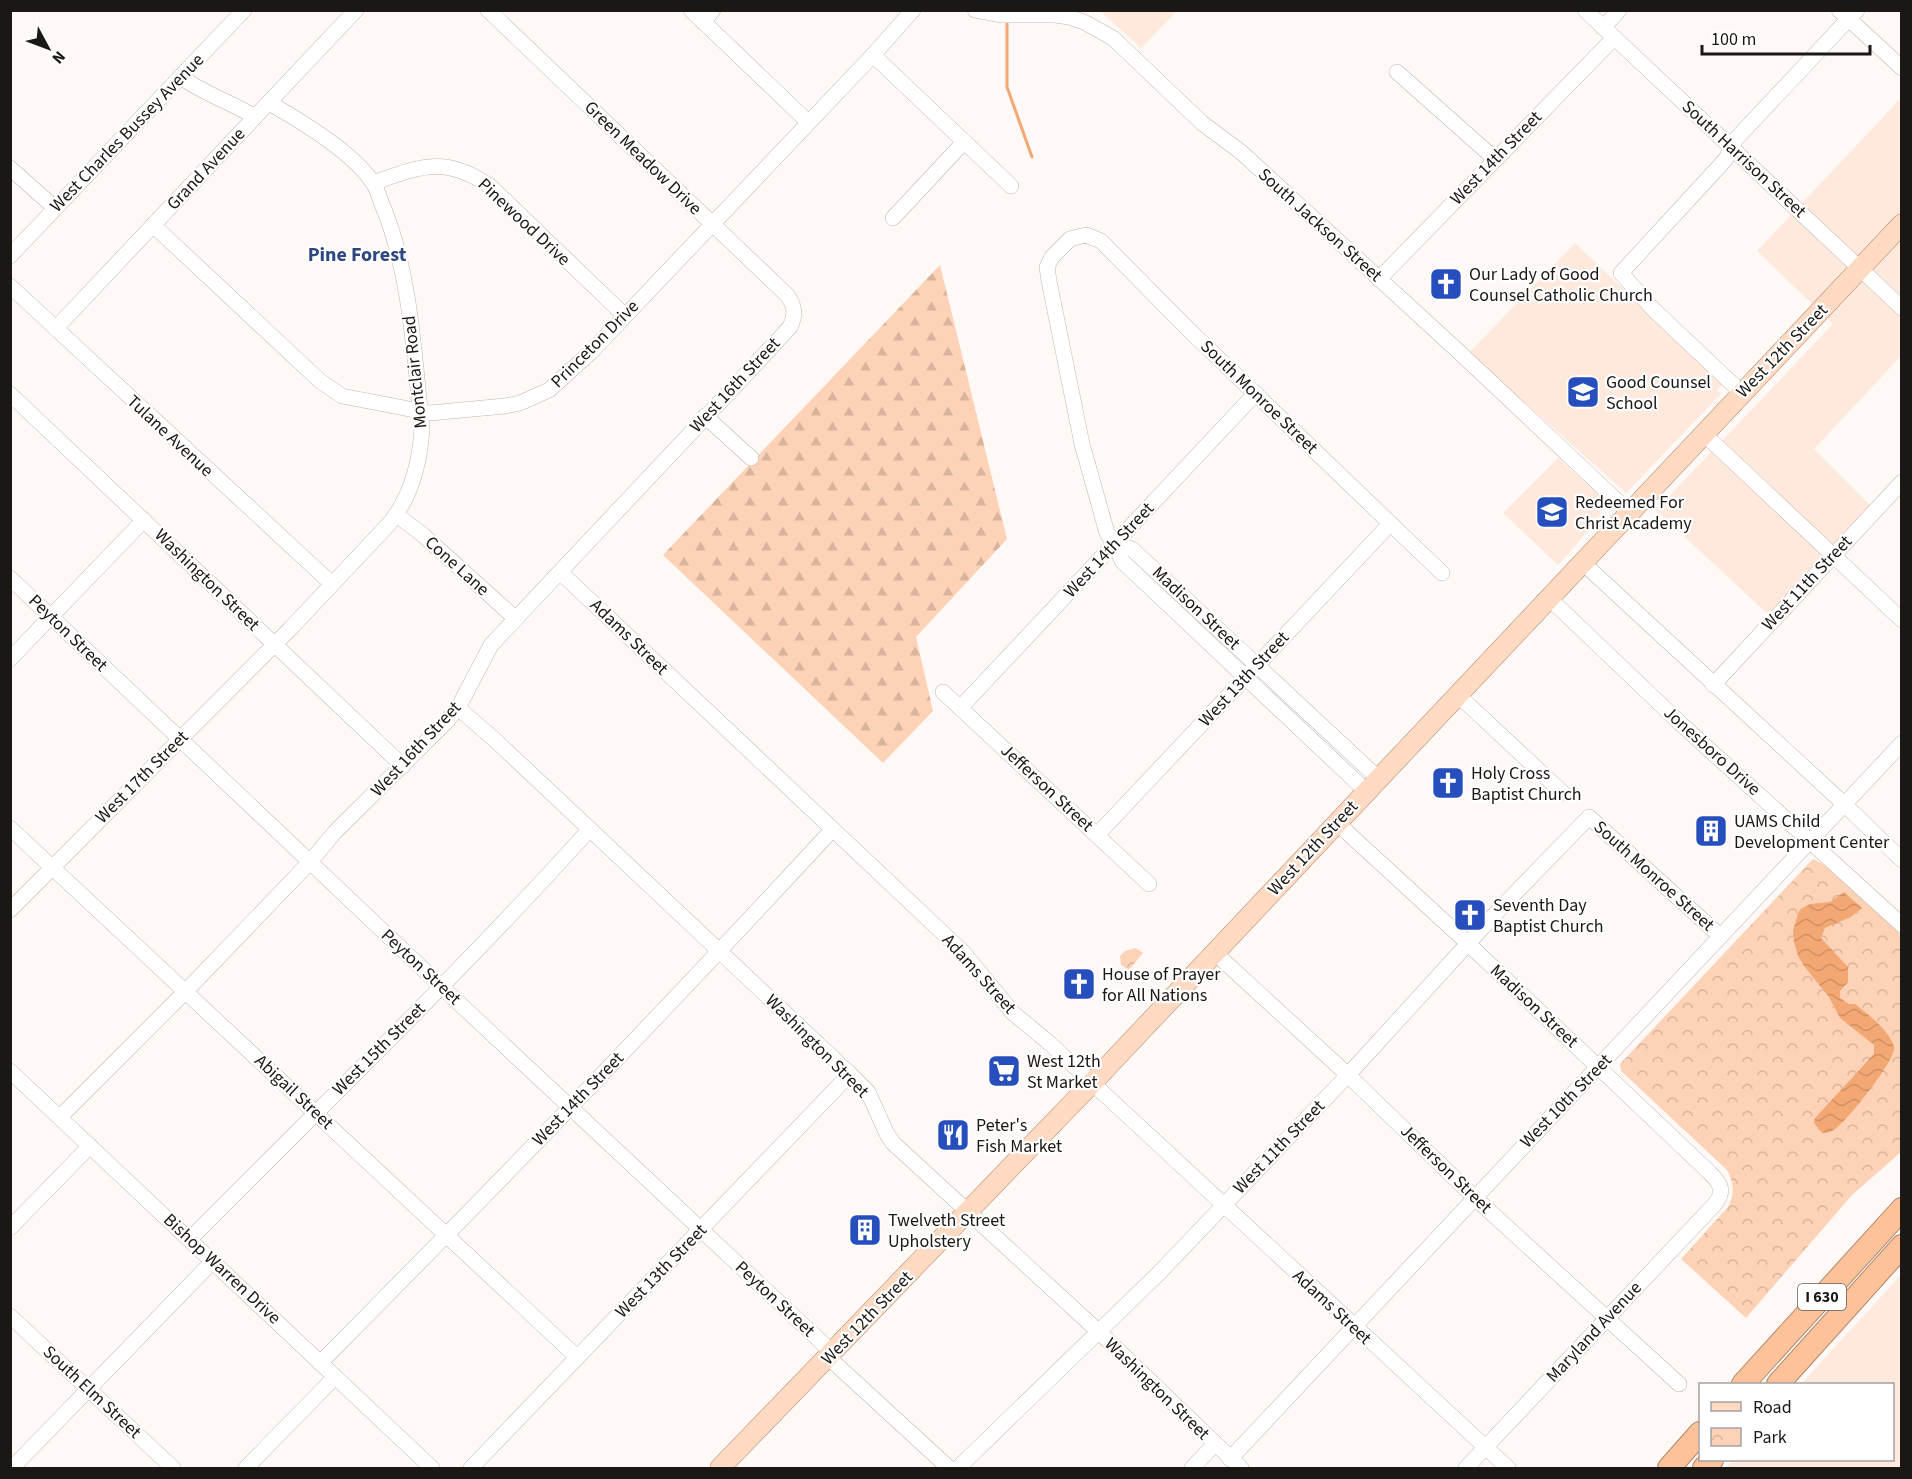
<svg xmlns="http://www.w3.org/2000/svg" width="1912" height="1479" viewBox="0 0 1912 1479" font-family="'Source Sans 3',sans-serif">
	<defs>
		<pattern id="forest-firs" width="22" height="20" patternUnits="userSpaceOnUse" patternTransform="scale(1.5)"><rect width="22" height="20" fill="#fdd2b6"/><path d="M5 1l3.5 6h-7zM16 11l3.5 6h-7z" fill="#d8b49c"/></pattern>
		<pattern id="park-crowns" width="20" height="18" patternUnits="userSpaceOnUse" patternTransform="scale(1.5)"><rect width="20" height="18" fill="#fdd2b6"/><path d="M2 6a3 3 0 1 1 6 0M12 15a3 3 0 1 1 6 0" fill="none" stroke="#d8b49c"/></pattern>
		<pattern id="water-waves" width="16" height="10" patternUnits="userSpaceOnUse" patternTransform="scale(1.5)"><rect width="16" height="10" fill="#f3a874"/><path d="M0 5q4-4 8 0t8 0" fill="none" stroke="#d09064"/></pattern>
	</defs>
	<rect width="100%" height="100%" fill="#fef9f6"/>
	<!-- built -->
	<g fill="#fee9dc">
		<path d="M1100 11H1177L1141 48Z"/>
		<path d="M1901 98V356L1814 449 1875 510 1774 620 1656 510 1833 324 1757 251Z"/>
		<path d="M1575 243 1723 384 1717 390 1721 394 1626 493 1469 353Z"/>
		<path d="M1558 458 1609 504 1601 510 1598 520 1558 565 1503 513Z"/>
		<path d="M1901 1275V1468H1725L1733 1460H1892V1384H1801Z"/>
	</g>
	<!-- forest -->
	<path fill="url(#forest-firs)" d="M940 265 1007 539 916 637 933 711 883 763 663 555Z"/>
	<!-- park -->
	<g fill="url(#park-crowns)">
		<path d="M1813 859 1823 864 1901 934V1152L1852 1195 1746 1318 1681 1259 1728 1207C1735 1193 1734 1183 1727 1170L1621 1071 1620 1064Z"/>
		<path d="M1136 948 1143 953 1129 970 1121 965 1120 956 1125 951Z"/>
	</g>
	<!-- water -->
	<path fill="url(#water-waves)" d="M1844 892 1862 908 1851 917 1825 928 1821 938 1848 967V982L1840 991V998L1849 1004H1855C1866 1012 1893 1034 1894 1048 1895 1061 1847 1121 1835 1129 1831 1132 1827 1133 1822 1133L1814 1123 1815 1118 1874 1054V1045L1840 1018 1829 997 1804 966 1798 956 1794 942 1793 931 1798 913 1801 909 1810 904 1830 902Z"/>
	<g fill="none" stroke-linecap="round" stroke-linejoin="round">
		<!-- stream -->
		<path stroke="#f3a874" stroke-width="3" d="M1007 23V87L1032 157"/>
		<defs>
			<g id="minor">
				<path d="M691 10 808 122"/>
				<path d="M975 10 1001 15H1055L1069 17 1084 22 1113 38 1202 123 1241 152 1458 351 1629 512"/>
				<path d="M1585 10 1902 308"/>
				<path d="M1839 10 1902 68"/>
				<path d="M703 22 713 10"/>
				<path d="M1603 28 1619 10"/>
				<path d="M873 55 1011 186"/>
				<path d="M1397 72 1495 159"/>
				<path d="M181 77C204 94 231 102 255 117"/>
				<path d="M10 168 55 208"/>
				<path d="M373 183C421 166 446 155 491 187L624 315"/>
				<path d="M893 218 964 142"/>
				<path d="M153 225 320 381 342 396 430 413 505 406 520 403 549 390 590 353 873 55 913 10"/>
				<path d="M10 256 244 10"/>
				<path d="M1379 279 1614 38"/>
				<path d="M10 286 332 584"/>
				<path d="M57 327 356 10"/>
				<path d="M1742 393 1653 309 1621 273 1726 159 1735 140 1857 10"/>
				<path d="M10 394 403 766"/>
				<path d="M705 416 751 458"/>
				<path d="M1704 434 1902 620"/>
				<path d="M397 515 423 535 515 618"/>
				<path d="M1115 544 1132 549 1378 778"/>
				<path d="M1583 563 1844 804 1902 860"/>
				<path d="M560 572 963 952 1013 1013 1047 1041 1508 1468"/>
				<path d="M10 578 461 1005 833 1353"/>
				<path d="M1550 599 1680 723 1902 925"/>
				<path d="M10 659 144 520"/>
				<path d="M1713 685 1902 482"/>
				<path d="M943 692 1149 884"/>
				<path d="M1458 695 1563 793"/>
				<path d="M961 707 1256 393"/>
				<path d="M458 708 495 740 850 1074 868 1092 887 1134 893 1143 1098 1331 1241 1468"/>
				<path d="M1366 791 1122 561 1115 544 1107 533 1082 444 1049 281 1047 267 1052 257 1070 239 1086 235 1101 241 1189 330 1442 573"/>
				<path d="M1337 823 1460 936 1710 1173C1721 1184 1725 1191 1715 1204L1466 1468"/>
				<path d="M10 828 577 1357"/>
				<path d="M1097 835 1390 524"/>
				<path d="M10 910 289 630 389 524C412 496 420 463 422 428 414 356 411 277 384 209 380 201 378 190 373 183 353 152 301 121 269 103"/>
				<path d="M1215 953 1348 1075 1475 1198 1679 1384"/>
				<path d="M10 1071 432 1468"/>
				<path d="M60 1117 186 991 310 862 335 832 446 722 458 708 491 645 751 369 790 327C796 315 795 306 787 295L488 10"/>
				<path d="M10 1228 90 1146"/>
				<path d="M190 1239C324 1104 462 971 590 829"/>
				<path d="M10 1316 173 1468"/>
				<path d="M829 1358 949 1468"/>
				<path d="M320 1363C494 1188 665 1011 832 830"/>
				<path d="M1230 1459 1902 743"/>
				<path d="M12 1468 213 1261"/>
				<path d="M246 1468 335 1377"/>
				<path d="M471 1468 850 1074"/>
				<path d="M958 1468 1160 1272 1348 1075 1494 915 1589 817 1719 935"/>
				<path d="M1192 1468 1215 1444"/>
			</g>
			<path id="major" d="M720 1468 1092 1083 1902 224"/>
			<g id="highway">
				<path d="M1743 1384 1902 1209"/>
				<path d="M1778 1384 1902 1246"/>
				<path d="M1669 1468 1700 1433"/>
				<path d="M1704 1468 1712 1460"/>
			</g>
		</defs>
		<!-- minor casing -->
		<use href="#minor" stroke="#c3b6ae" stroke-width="16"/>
		<!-- major casing -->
		<use href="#major" stroke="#af866b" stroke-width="21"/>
		<!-- highway casing -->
		<use href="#highway" stroke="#af866b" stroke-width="24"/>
		<!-- minor -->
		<use href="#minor" stroke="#fff" stroke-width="15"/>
		<!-- major -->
		<use href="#major" stroke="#fedac2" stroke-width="20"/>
		<!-- highway -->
		<use href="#highway" stroke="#fec29a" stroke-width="22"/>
	</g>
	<!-- icons -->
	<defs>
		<symbol id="church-square" viewBox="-11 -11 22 22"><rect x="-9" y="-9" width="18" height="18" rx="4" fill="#274ebd" stroke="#fff"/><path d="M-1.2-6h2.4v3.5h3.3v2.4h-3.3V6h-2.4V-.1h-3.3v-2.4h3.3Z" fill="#fff"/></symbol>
		<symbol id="school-square" viewBox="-11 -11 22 22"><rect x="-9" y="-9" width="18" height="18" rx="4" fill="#274ebd" stroke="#fff"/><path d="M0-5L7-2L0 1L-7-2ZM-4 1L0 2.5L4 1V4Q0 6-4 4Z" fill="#fff"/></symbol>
		<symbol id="building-square" viewBox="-11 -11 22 22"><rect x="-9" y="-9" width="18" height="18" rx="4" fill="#274ebd" stroke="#fff"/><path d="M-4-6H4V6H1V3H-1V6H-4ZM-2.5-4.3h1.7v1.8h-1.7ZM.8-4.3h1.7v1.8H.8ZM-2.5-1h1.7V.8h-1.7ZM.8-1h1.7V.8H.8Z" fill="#fff"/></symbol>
		<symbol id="supermarket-square" viewBox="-11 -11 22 22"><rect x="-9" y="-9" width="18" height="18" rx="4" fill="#274ebd" stroke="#fff"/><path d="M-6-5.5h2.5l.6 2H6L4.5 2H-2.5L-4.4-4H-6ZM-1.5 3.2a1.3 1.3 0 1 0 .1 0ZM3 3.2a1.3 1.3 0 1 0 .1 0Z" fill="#fff"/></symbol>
		<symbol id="restaurant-square" viewBox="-11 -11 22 22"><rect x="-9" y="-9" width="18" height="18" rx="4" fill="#274ebd" stroke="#fff"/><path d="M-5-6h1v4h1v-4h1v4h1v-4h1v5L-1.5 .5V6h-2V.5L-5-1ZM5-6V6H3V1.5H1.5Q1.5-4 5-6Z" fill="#fff"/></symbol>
	</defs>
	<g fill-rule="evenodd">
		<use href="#church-square" x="1427" y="265" width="38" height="38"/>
		<use href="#school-square" x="1564" y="373" width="38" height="38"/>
		<use href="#school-square" x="1533" y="493" width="38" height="38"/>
		<use href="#church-square" x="1429" y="764" width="38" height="38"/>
		<use href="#building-square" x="1692" y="812" width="38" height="38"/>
		<use href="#church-square" x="1451" y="896" width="38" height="38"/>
		<use href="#church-square" x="1060" y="965" width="38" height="38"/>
		<use href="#supermarket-square" x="985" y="1052" width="38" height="38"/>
		<use href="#restaurant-square" x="934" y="1116" width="38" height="38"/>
		<use href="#building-square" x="846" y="1211" width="38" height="38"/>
	</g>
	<g text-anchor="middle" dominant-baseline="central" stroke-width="4.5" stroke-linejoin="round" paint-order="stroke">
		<!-- shield labels -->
		<rect fill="#fff" stroke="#5f5d5a" stroke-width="1.5" x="1798" y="1284" width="48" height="26" rx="4.5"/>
		<g font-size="16" font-weight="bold" fill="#1b1714">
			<text x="1822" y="1297">I 630</text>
		</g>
		<!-- street labels -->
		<g font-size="18" fill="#1b1714" stroke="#fff">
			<text transform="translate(127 133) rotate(-46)">West Charles Bussey Avenue</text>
			<text transform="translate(643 158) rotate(44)">Green Meadow Drive</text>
			<text transform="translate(1496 158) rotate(-46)">West 14th Street</text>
			<text transform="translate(1744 159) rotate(43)">South Harrison Street</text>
			<text transform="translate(206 169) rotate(-47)">Grand Avenue</text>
			<text transform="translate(524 222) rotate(43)">Pinewood Drive</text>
			<text transform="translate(1320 225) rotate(42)">South Jackson Street</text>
			<text transform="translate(595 344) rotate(-45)">Princeton Drive</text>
			<text transform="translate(1782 351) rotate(-46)">West 12th Street</text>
			<text transform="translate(415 372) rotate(-96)">Montclair Road</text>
			<text transform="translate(735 385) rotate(-47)">West 16th Street</text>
			<text transform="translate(1259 397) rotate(44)">South Monroe Street</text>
			<text transform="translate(170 436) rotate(43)">Tulane Avenue</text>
			<text transform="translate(1109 550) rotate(-47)">West 14th Street</text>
			<text transform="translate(457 566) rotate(42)">Cone Lane</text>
			<text transform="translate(207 580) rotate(44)">Washington Street</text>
			<text transform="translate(1807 583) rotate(-47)">West 11th Street</text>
			<text transform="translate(1196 608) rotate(43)">Madison Street</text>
			<text transform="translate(68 633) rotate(44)">Peyton Street</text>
			<text transform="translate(629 637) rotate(44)">Adams Street</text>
			<text transform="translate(1244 679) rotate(-47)">West 13th Street</text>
			<text transform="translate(416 749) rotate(-47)">West 16th Street</text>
			<text transform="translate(1712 751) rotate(42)">Jonesboro Drive</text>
			<text transform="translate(142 777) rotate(-45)">West 17th Street</text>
			<text transform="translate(1047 788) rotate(43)">Jefferson Street</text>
			<text transform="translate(1313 848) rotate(-47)">West 12th Street</text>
			<text transform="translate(1654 876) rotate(42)">South Monroe Street</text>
			<text transform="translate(421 967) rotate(43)">Peyton Street</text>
			<text transform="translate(979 974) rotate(48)">Adams Street</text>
			<text transform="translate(1534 1006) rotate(43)">Madison Street</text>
			<text transform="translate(817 1046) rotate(45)">Washington Street</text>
			<text transform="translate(379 1049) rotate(-45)">West 15th Street</text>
			<text transform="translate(294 1092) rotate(43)">Abigail Street</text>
			<text transform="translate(578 1099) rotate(-46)">West 14th Street</text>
			<text transform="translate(1566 1101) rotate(-46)">West 10th Street</text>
			<text transform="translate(1279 1147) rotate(-46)">West 11th Street</text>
			<text transform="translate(1446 1169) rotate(44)">Jefferson Street</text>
			<text transform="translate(222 1269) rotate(43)">Bishop Warren Drive</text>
			<text transform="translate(661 1271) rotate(-46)">West 13th Street</text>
			<text transform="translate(775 1299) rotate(43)">Peyton Street</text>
			<text transform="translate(1332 1307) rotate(43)">Adams Street</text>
			<text transform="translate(867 1318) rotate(-46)">West 12th Street</text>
			<text transform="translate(1594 1332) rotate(-47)">Maryland Avenue</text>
			<text transform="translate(1157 1389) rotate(44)">Washington Street</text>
			<text transform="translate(92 1392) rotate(43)">South Elm Street</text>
		</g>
		<!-- poi labels -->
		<g font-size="18" fill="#1b1714" stroke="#fff" text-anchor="start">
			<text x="1469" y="274">Our Lady of Good<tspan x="1469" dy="21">Counsel Catholic Church</tspan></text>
			<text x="1606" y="382">Good Counsel<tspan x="1606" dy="21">School</tspan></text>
			<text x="1575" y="502">Redeemed For<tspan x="1575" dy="21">Christ Academy</tspan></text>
			<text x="1471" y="773">Holy Cross<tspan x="1471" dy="21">Baptist Church</tspan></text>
			<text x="1734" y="821">UAMS Child<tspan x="1734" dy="21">Development Center</tspan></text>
			<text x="1493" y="905">Seventh Day<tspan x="1493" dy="21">Baptist Church</tspan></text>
			<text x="1102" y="974">House of Prayer<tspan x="1102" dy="21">for All Nations</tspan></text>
			<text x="1027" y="1061">West 12th<tspan x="1027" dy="21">St Market</tspan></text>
			<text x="976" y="1125">Peter's<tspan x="976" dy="21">Fish Market</tspan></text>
			<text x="888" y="1220">Twelveth Street<tspan x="888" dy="21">Upholstery</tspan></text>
		</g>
		<!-- neighbourhood labels -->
		<g font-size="20" font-weight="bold" fill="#2f4780" stroke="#fff">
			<text x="357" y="255">Pine Forest</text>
		</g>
	</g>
	<!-- border -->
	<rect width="1912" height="1479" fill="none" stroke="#1b1714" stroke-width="24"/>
	<!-- legend -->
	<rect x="1699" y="1383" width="195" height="78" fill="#ffffff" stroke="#a4a2a1" stroke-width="1.5"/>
	<rect x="1711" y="1402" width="30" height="9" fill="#fedac2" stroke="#a4a2a1" stroke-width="1.5"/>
	<text x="1753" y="1413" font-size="18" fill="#1b1714">Road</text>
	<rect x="1711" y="1428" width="30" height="18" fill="url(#park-crowns)" stroke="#a4a2a1" stroke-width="1.5"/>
	<text x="1753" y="1443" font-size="18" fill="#1b1714">Park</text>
	<!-- north arrow -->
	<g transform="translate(48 48) rotate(131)" stroke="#ffffff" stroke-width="4.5" paint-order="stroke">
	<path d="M0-4.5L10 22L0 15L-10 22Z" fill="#1b1714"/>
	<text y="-9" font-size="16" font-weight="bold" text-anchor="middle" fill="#1b1714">N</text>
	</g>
	<!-- scale -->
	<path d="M1702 45v9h168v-9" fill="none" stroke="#1b1714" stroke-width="3"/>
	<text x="1711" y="45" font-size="18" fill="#1b1714" stroke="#ffffff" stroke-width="4.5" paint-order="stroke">100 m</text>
</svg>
